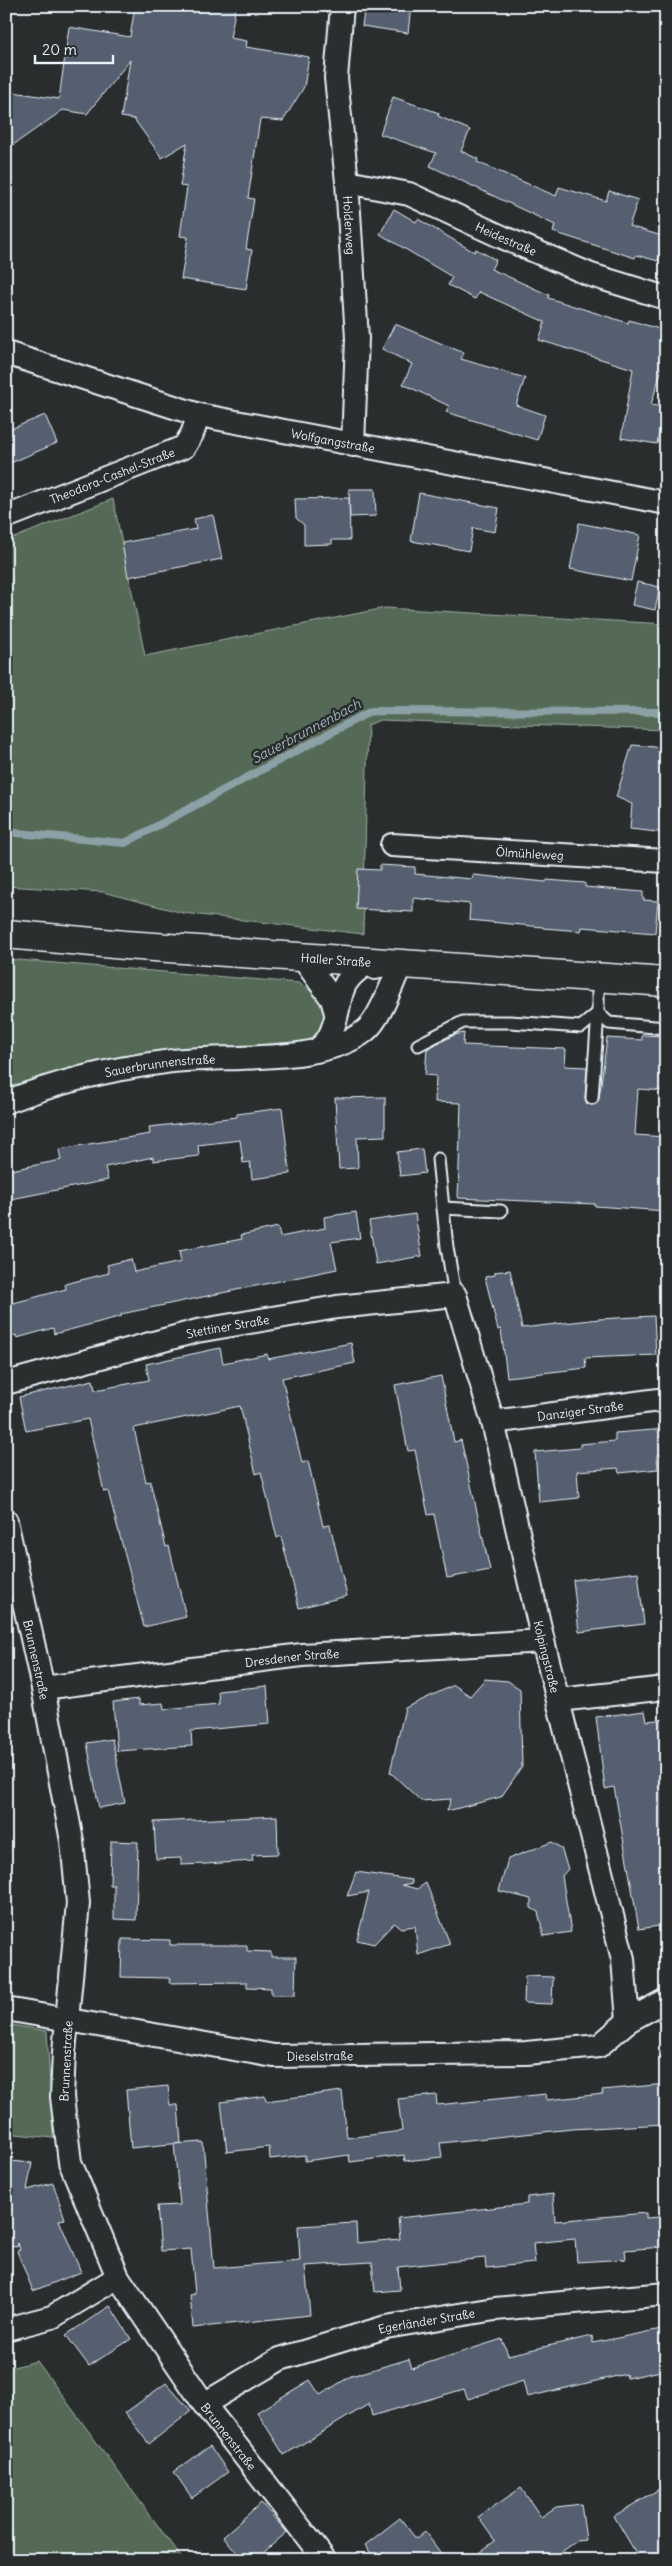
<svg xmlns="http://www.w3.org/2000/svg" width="672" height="2566" viewBox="0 0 672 2566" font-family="Delius,sans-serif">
	<rect width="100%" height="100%" fill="#2a2d2e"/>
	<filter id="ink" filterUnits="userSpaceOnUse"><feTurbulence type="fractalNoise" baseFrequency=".02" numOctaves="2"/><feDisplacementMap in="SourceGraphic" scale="10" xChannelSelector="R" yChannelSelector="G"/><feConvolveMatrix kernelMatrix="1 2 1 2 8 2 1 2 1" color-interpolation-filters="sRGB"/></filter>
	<g filter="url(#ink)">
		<!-- green -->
		<g fill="#556a56" stroke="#9eaea7">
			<path d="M113 499 145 656 385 608 666 624V730L380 720 368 725 363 934 183 913 103 892 6 886V541Z"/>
			<path d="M6 959 299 983 315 994 333 1027 328 1038 165 1062 6 1102Z"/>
			<path d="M6 2024 47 2031 53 2138 6 2133Z"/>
			<path d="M37 2361 183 2560H6V2369Z"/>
		</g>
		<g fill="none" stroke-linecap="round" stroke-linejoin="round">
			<!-- stream -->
			<path stroke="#8ba1a6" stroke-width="8" d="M6 832 125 843 371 711 666 712"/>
		</g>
		<!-- building -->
		<g fill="#545e6f" stroke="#e8f1f8">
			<path d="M135 6H236L230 38 247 41 246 47 309 57 304 87 283 121 260 119 248 198 254 199 246 249 252 250 246 289 181 279 188 237 180 236 187 187 180 186 187 143 162 158 134 119 121 117 130 60 87 114 63 110 6 150V91L59 99 69 27 130 37Z"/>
			<path d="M365 6H411L408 33 362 26Z"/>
			<path d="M393 97 439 113 438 116 470 130 461 151 478 159 477 162 556 196 559 187 606 201 609 191 638 200 629 226 665 237 658 261 636 255 635 258 553 232 555 225 430 166 436 153 380 134Z"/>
			<path d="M394 209 416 222 418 219 474 252 476 249 496 260 491 269 549 295 548 298 628 323 629 320 666 331V355L651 405 664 407 657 444 621 438 633 369 539 340 545 322 479 292 475 299 448 285 452 277 380 234Z"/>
			<path d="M395 324 464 353 461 359 525 378 516 405 545 415 537 440 446 412 449 406 403 384 412 364 382 349Z"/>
			<path d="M45 415 57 443 6 465V431Z"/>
			<path d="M349 489H375L376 516 350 517Z"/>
			<path d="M419 493 499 508 495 532 473 528 469 551 411 541Z"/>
			<path d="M349 498 350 540H332V544L304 545V525L296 518 295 499Z"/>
			<path d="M213 515 222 559 128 577 122 543 196 529 194 519Z"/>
			<path d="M579 523 640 535 631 581 570 569Z"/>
			<path d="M637 582 660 587 655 610 632 605Z"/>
			<path d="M632 745 666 748V833L630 829 632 804 616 797Z"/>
			<path d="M380 865 415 867V874L472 879 473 875 546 882 547 880 585 883V887L643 892V900L658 901 655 933 582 927 581 931 543 928V927L469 920 470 904 413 898V912L356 909 358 869 380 870Z"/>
			<path d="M464 1033 463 1045 566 1049 565 1066 587 1067 585 1098 587 1104 592 1105 599 1099 607 1038 642 1040V1035L666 1036V1091L638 1089 635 1135 666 1137V1211L595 1206V1204L458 1198 461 1103 435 1102 436 1076 425 1075 427 1049 454 1035Z"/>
			<path d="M385 1097V1136L357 1137 358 1168 339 1169 335 1098Z"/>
			<path d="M282 1108 290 1174 252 1179 250 1162 243 1163 240 1140 198 1145 199 1156 153 1161V1157L105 1167 108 1180 6 1200V1173L11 1172V1170L61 1160 59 1149 150 1134 149 1127 237 1117V1114Z"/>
			<path d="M422 1149 425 1173 400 1176 397 1152Z"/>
			<path d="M356 1212 360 1238 331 1242 337 1269 121 1314 122 1316 54 1334 53 1328 17 1338 16 1335 6 1338V1305L66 1289 65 1284 109 1273 107 1265 131 1259 134 1272 181 1262 179 1251 242 1239 241 1235 278 1227 280 1237 325 1228 324 1217Z"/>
			<path d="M415 1214 422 1256 376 1264 369 1221Z"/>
			<path d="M510 1270 522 1328 599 1319 654 1316 656 1355 585 1358 586 1368 507 1377 501 1329 498 1330 485 1277 495 1275V1272Z"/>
			<path d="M351 1343 355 1363 282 1378 302 1463 308 1461 323 1526 330 1525 347 1596 299 1608 281 1536 277 1538 261 1472 256 1474 240 1406 134 1428 146 1482 150 1481 166 1547 169 1546 186 1617 144 1627 108 1491 104 1492 88 1419 26 1431 19 1397 93 1380 95 1390 149 1380 146 1364 220 1348 223 1363 267 1354 268 1359Z"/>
			<path d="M441 1376 454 1442 461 1440 490 1570 447 1578 434 1514 428 1515 415 1450 408 1451 395 1385Z"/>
			<path d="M666 1429V1454L657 1455 658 1469 619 1473 618 1468 577 1471 579 1498 539 1502 535 1452 580 1448V1444L615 1441V1433Z"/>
			<path d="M638 1572 644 1624 579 1632 573 1580Z"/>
			<path d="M485 1679 508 1681 520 1689 522 1767 501 1797 447 1811 451 1799 421 1801 390 1772 405 1708 454 1685 470 1696Z"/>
			<path d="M267 1686 270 1724 191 1731 192 1746 117 1751 113 1702 139 1699V1705L163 1703 164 1709 219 1704 218 1691Z"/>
			<path d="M645 1711 647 1721 666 1719V1925L639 1929 614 1787 605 1789 596 1717Z"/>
			<path d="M112 1739 125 1803 99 1808 87 1743Z"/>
			<path d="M277 1816 278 1854 252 1855 253 1861 206 1864 181 1865V1858L156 1859 154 1822Z"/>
			<path d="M111 1841 138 1842 136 1920 114 1919V1885H110Z"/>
			<path d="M552 1842 561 1848 568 1869 562 1876 571 1932 544 1936 538 1912 531 1908V1899L499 1891 508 1859Z"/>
			<path d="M356 1872 412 1880V1883L402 1885 417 1889 426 1883 450 1944 418 1955 415 1926 401 1928 394 1923 374 1944 357 1940 369 1892 347 1896Z"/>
			<path d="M122 1939 170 1940V1945H247V1951L271 1952V1957H296L295 1995H271V1988L247 1987V1982L169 1983 170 1978 121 1977Z"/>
			<path d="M525 1976 553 1977 552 2004 524 2003Z"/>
			<path d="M666 2084V2124L572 2129 440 2143 442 2157 405 2161 404 2155 350 2162 349 2155 305 2161V2155L270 2159 269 2147 227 2152 221 2102 265 2096 266 2101 342 2091 347 2138 402 2131 398 2099 436 2095 437 2105 546 2094 547 2100 603 2094 602 2090Z"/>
			<path d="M168 2086 170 2105H178L181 2143 131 2148 126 2090Z"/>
			<path d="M203 2142 214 2268 300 2261 298 2226 356 2223 357 2243 400 2239 398 2218 527 2204V2197L553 2194 555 2221 646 2213V2218L660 2217 662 2247 625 2250 626 2259 577 2262 575 2239 533 2243 535 2263 486 2268 485 2258 398 2267 400 2290 375 2292 372 2262 305 2266 310 2315 193 2328 190 2295 195 2294 191 2249 161 2251 157 2206 180 2205 174 2144Z"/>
			<path d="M10 2161 32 2163 27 2190 53 2183 65 2219 59 2220 81 2272 33 2291 17 2251 20 2250 18 2243 17 2247 6 2246V2184Z"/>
			<path d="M110 2306 131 2339 89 2366 66 2335Z"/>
			<path d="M666 2328V2370L627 2378 626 2374 527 2397 523 2381 468 2399 464 2389 372 2416 369 2404 284 2455 257 2412 310 2380 320 2395 351 2376 409 2359 412 2368 502 2339 508 2355 592 2336 593 2343Z"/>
			<path d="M166 2383 191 2411 149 2444 125 2413Z"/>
			<path d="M210 2446 228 2472 192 2498 174 2472Z"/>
			<path d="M666 2485V2560H640L614 2516Z"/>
			<path d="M521 2488 541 2517 556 2507 581 2504 586 2540 577 2541 550 2560H469L495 2541 478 2517Z"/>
			<path d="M261 2503 287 2532 255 2560H243L223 2536Z"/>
			<path d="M400 2518 416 2539 425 2532 446 2560H376L365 2545Z"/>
		</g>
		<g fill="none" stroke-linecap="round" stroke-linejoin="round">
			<defs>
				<g id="service">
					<path d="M598 977V1013L609 1023 666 1028"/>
					<path d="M418 1045 463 1022H510L581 1027 598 1013 592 1098"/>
					<path d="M438 1159 447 1247 455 1295"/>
					<path d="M443 1208 501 1211"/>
				</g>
				<g id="minor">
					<path id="s1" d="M342 6 336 78 347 182 357 338 353 445"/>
					<path id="s2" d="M347 182 409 194 502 237 591 275 666 298"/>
					<path id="s3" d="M6 353 199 415 666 503"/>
					<path id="s4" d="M6 517 184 447 192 434 199 415"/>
					<path id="s5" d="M392 845 666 861"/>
					<path d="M302 957 332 999 336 1013"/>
					<path d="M316 1051C321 1047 326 1042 329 1037 346 1004 330 983 371 962L375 968"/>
					<path id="s6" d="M6 1102C57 1082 111 1069 165 1062 221 1054 320 1066 365 1031 380 1020 393 981 401 964"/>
					<path id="s7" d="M6 1383 197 1331 337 1307 455 1295 493 1422 543 1641 623 1959 628 2021"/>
					<path id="s8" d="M493 1422 666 1399"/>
					<path id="s9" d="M6 1521 43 1688 72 1841 78 1903 64 2052 62 2097 70 2162 118 2277 204 2404 325 2560"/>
					<path id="s10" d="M43 1688 302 1655 543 1641"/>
					<path d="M559 1700 666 1688"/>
					<path id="s11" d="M6 2009 274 2056 526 2053 599 2046 628 2021 666 2000"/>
					<path d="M6 2329 52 2317 118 2277"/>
					<path id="s12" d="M204 2404 280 2359 386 2327 495 2309 666 2294"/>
				</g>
				<g id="secondary">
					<path id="s13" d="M6 934 125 945 666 982"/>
				</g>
			</defs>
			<!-- service casing -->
			<use href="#service" stroke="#e8f1f8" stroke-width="15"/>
			<!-- minor casing -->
			<use href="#minor" stroke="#e8f1f8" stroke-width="26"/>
			<!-- secondary casing -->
			<use href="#secondary" stroke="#e8f1f8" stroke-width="31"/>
			<!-- service -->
			<use href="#service" stroke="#2a2d2e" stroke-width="11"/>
			<!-- minor -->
			<use href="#minor" stroke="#2a2d2e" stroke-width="22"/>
			<!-- secondary -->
			<use href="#secondary" stroke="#2a2d2e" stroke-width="28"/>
		</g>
	</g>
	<g text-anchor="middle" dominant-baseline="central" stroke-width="5" stroke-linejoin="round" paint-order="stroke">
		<!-- street labels -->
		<g font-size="12" fill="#e8f1f8" stroke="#2a2d2e">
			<text stroke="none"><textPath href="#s1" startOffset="220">Holderweg</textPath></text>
			<text stroke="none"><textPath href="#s2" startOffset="170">Heidestraße</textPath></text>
			<text stroke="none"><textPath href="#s3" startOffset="339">Wolfgangstraße</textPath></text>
			<text stroke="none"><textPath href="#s4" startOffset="114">Theodora-Cashel-Straße</textPath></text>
			<text stroke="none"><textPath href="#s5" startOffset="138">Ölmühleweg</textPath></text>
			<text stroke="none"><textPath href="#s13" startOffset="331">Haller Straße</textPath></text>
			<text stroke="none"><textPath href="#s6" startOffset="159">Sauerbrunnenstraße</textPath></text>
			<text stroke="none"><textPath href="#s7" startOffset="229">Stettiner Straße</textPath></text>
			<text stroke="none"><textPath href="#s8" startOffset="88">Danziger Straße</textPath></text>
			<text stroke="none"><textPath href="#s7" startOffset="832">Kolpingstraße</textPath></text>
			<text stroke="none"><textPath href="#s10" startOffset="251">Dresdener Straße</textPath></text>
			<text stroke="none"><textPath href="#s9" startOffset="142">Brunnenstraße</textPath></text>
			<text stroke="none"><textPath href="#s11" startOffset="318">Dieselstraße</textPath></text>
			<text transform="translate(66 2061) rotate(-87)">Brunnenstraße</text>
			<text stroke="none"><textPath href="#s12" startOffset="240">Egerländer Straße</textPath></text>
			<text stroke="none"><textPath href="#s9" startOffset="968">Brunnenstraße</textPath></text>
		</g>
		<!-- water labels -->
		<g font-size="14" font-style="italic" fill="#a2b5ba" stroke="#2a2d2e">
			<text transform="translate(306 731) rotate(-28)">Sauerbrunnenbach</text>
		</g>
	</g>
	<!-- margin -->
	<rect width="672" height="2566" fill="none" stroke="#2a2d2e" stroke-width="25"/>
	<rect x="12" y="12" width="647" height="2541" fill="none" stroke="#e8f1f8" stroke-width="2" filter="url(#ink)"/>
	<!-- scale -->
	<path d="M35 55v8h78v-8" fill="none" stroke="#e8f1f8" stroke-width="2.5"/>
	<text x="42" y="55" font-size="15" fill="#e8f1f8" stroke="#2a2d2e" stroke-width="4" paint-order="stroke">20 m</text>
</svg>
